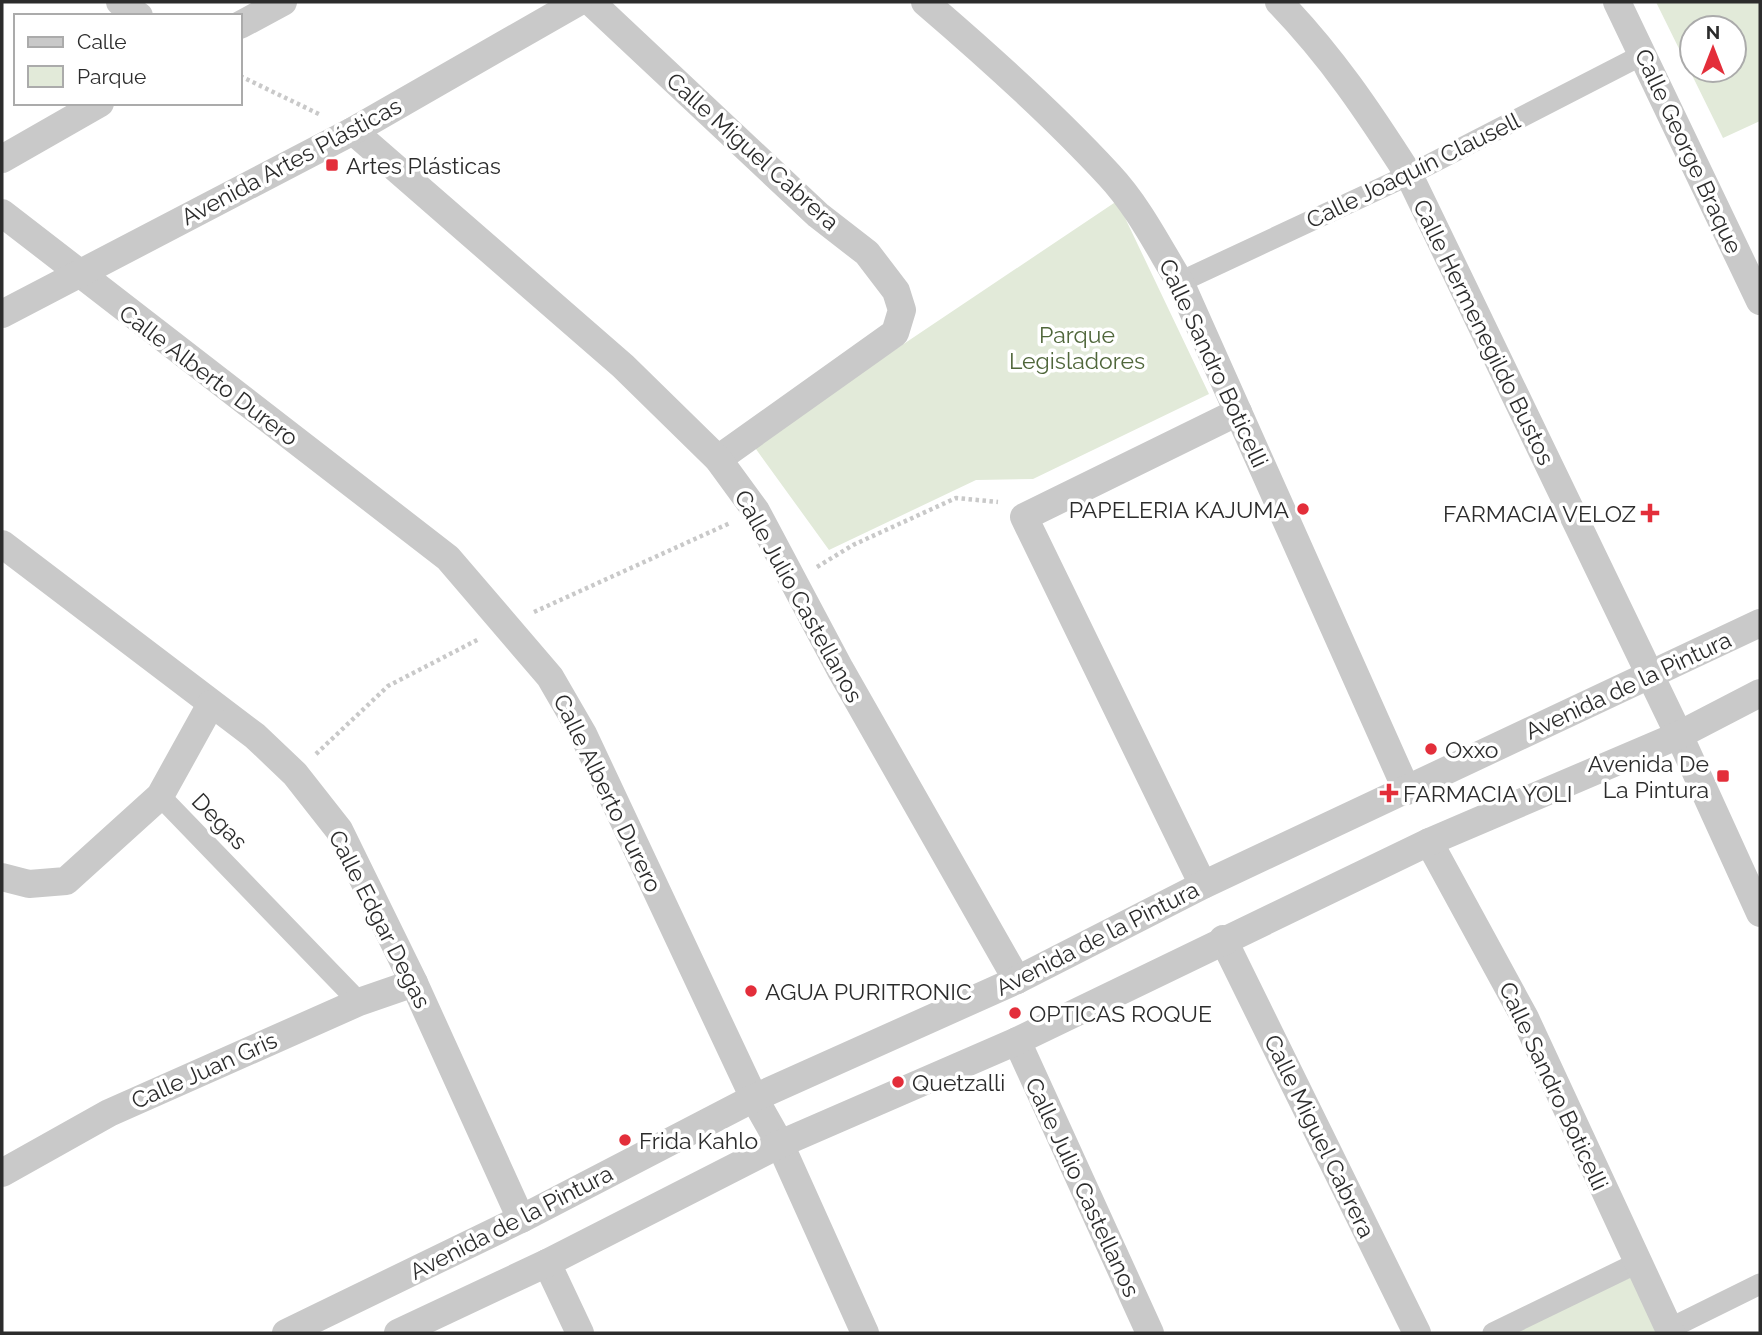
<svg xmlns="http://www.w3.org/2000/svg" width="1762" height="1335" viewBox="0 0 1762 1335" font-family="Raleway,sans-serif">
	<rect width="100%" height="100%" fill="#fff"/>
	<!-- green -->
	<g fill="#e2ead9" fill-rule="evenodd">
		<path d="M1656 2H1760V121L1723 138ZM1692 28H1734V70H1692Z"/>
		<path d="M1117 201 1209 394 1033 479 976 480 829 550 753 445Z"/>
		<path d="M1638 1274 1664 1333H1507Z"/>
	</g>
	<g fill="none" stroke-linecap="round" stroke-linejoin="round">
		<!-- path -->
		<g stroke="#c9c9c9" stroke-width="4.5" stroke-dasharray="3.5 3.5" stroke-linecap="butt">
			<path d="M240 76 321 115"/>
			<path d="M817 567 853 545 956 498 998 502"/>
			<path d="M534 612 730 523"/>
			<path d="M316 754 388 686 479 639"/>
		</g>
		<!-- pedestrian -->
		<g stroke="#c9c9c9" stroke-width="21">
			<path d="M1180 282 1409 175 1644 54"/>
			<path d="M160 796 359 1002"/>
			<path d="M1669 1329 1760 1284"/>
			<path d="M1493 1333 1637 1263"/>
		</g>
		<!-- minor -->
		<g stroke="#c9c9c9" stroke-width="28">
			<path d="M120 2 139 16"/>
			<path d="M591 2 818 215 867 253 896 291 902 310 895 333 718 459"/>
			<path d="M925 2C988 56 1052 113 1109 175 1138 206 1158 246 1180 282L1407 791"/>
			<path d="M1279 2C1332 57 1368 111 1409 175L1679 735 1760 913"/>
			<path d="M1617 2 1760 301"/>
			<path d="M240 25 283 2"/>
			<path d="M353 131 623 366 718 459 756 511 840 669 1017 980"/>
			<path d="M2 159 100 103"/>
			<path d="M2 213 448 558 550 677 583 734 754 1098 780 1144 865 1333"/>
			<path d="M2 314 353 131 578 2"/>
			<path d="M2 544 255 736 295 774 339 830 414 983 521 1219"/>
			<path d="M1429 842 1525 1018 1671 1333"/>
			<path d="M2 877 29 884 66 881 160 796 211 704"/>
			<path d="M1203 885 1024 517 1238 412"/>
			<path d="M1223 939 1417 1333"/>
			<path d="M1017 1041 1150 1333"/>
			<path d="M2 1173 109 1113 359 1002 414 983"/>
			<path d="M547 1263 580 1333"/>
			<path d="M286 1333 521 1219 754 1098 1017 980 1203 885 1760 623"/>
			<path d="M398 1333 547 1263 780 1144 1017 1041 1429 842 1679 735 1760 693"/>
		</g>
	</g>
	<!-- markers -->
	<g fill="#e32e3a" stroke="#fff" stroke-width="2.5">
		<rect x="325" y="158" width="14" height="14" rx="3.5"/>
		<circle cx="1303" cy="509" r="7"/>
		<path d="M1646.5 502.5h7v7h7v7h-7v7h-7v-7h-7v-7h7z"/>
		<circle cx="1431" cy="749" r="7"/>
		<rect x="1716" y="769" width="14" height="14" rx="3.5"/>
		<path d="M1385.5 782.5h7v7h7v7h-7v7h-7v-7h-7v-7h7z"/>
		<circle cx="751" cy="991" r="7"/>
		<circle cx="1015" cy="1013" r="7"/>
		<circle cx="898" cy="1082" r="7"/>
		<circle cx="625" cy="1140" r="7"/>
	</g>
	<g text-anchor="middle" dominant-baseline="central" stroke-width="7" stroke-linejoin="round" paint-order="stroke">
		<!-- street labels -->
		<g font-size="23" fill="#2c2c2c" stroke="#fff">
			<text transform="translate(753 151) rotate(42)">Calle Miguel Cabrera</text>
			<text transform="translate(1689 151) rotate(65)">Calle George Braque</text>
			<text transform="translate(291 161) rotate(-28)">Avenida Artes Plásticas</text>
			<text transform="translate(1413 170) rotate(-26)">Calle Joaquín Clausell</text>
			<text transform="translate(1484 332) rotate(64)">Calle Hermenegildo Bustos</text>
			<text transform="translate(1214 363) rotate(65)">Calle Sandro Boticelli</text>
			<text transform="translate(209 375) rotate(37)">Calle Alberto Durero</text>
			<text transform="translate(799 596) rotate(61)">Calle Julio Castellanos</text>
			<text transform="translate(1628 685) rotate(-25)">Avenida de la Pintura</text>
			<text transform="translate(608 793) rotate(64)">Calle Alberto Durero</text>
			<text transform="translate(220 821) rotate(46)">Degas</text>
			<text transform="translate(380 919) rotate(63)">Calle Edgar Degas</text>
			<text transform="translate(1097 938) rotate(-27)">Avenida de la Pintura</text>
			<text transform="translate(204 1070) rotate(-24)">Calle Juan Gris</text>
			<text transform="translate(1554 1086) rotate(65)">Calle Sandro Boticelli</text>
			<text transform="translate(1320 1136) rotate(64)">Calle Miguel Cabrera</text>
			<text transform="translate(1083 1187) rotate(65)">Calle Julio Castellanos</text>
			<text transform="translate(511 1222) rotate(-27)">Avenida de la Pintura</text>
		</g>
		<!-- poi labels -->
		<g font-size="23" fill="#2c2c2c" stroke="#fff" text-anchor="start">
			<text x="346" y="165">Artes Plásticas</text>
			<text x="1289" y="509" text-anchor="end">PAPELERIA KAJUMA</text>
			<text x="1636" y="513" text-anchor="end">FARMACIA VELOZ</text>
			<text x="1445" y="749">Oxxo</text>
			<text x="1709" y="763" text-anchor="end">Avenida De<tspan x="1709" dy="26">La Pintura</tspan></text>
			<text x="1403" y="793">FARMACIA YOLI</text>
			<text x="765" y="991">AGUA PURITRONIC</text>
			<text x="1029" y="1013">OPTICAS ROQUE</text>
			<text x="912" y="1082">Quetzalli</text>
			<text x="639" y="1140">Frida Kahlo</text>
		</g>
		<!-- park labels -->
		<g font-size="23" fill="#4f663a" stroke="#fff">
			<text x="1077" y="334">Parque<tspan x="1077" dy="26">Legisladores</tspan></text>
		</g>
	</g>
	<!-- border -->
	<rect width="1762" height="1335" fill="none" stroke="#2c2c2c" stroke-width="7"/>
	<!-- legend -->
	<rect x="14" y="14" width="228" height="91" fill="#ffffff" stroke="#ababab" stroke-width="2"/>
	<rect x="28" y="37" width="35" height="10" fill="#c9c9c9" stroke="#ababab" stroke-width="2"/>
	<text x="77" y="49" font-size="21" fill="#2c2c2c">Calle</text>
	<rect x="28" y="66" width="35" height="21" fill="#e2ead9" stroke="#ababab" stroke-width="2"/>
	<text x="77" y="84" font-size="21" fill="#2c2c2c">Parque</text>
	<!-- north arrow -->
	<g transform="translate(1713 49)"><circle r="33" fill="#ffffff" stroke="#ababab" stroke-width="2"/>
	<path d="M0-5L12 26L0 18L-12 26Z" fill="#e32e3a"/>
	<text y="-10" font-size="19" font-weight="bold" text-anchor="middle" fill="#2c2c2c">N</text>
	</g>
</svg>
